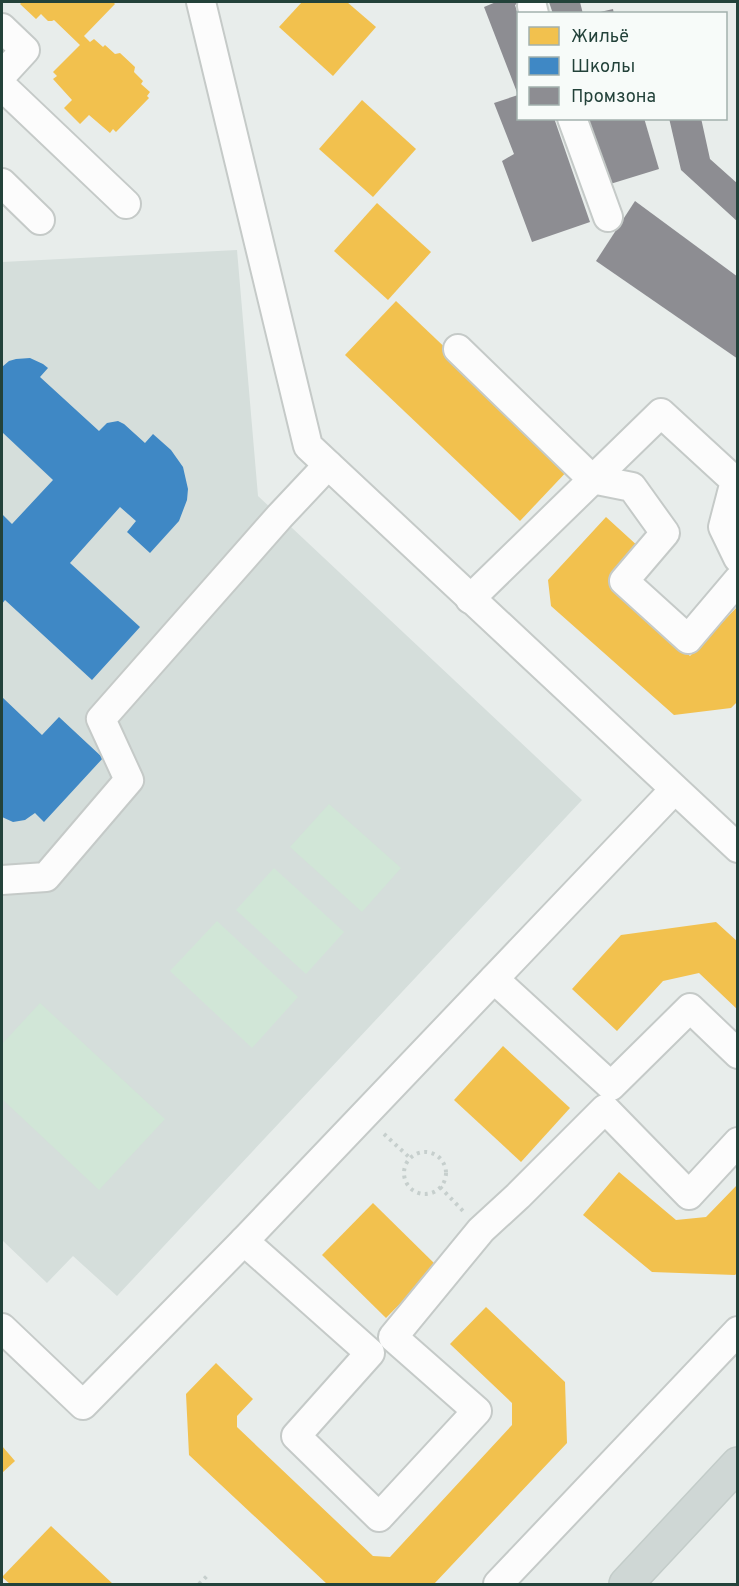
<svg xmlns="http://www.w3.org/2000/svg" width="739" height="1586" viewBox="0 0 739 1586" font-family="Overpass,sans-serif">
	<rect width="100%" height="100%" fill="#e8edeb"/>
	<!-- built -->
	<path fill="#d5dedb" d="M237 250 258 496 582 800 117 1296 73 1256 47 1283 2 1240V262Z"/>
	<!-- green -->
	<g fill="#d1e6d7">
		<path d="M329 804 401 868 362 912 290 847Z"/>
		<path d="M274 868 344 932 306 974 236 910Z"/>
		<path d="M217 921 298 997 252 1048 170 971Z"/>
		<path d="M40 1003 165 1119 99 1190 2 1099V1044Z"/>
	</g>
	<!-- homes -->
	<g fill="#f2c14e">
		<path d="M22 2H113L115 4 84 36 90 42 94 39 103 47 105 45 115 54 120 53 135 67 134 72 143 81 141 84 150 92 147 96 149 98 116 132 113 129 110 133 89 115 80 124 64 108 72 100 53 79 57 76 53 72 80 45 54 20 52 21H48L41 14 36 19 20 4Z"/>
		<path d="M302 2H347L376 27 333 76 279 27Z"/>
		<path d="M362 100 416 149 373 197 319 149Z"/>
		<path d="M377 203 431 252 388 300 334 251Z"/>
		<path d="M396 301 571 467 520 521 345 355Z"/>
		<path d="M606 517 640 548 610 581 690 656 738 606V701L731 708 674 715 551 606 548 580Z"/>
		<path d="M716 922 738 942V1010L699 973 663 981 617 1031 572 989 621 935Z"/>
		<path d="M503 1046 570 1108 521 1162 454 1100Z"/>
		<path d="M619 1172 676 1220 706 1217 738 1184V1272L735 1275 652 1272 583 1215Z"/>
		<path d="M373 1203 437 1266 386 1318 322 1255Z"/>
		<path d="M486 1307 565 1382 567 1443 434 1584H327L189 1455 186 1394 216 1363 253 1399 237 1416V1427L373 1556 390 1557 512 1425V1403L450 1344Z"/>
		<path d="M2 1446 15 1461 2 1473Z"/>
		<path d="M51 1526 113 1584H10L2 1577Z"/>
	</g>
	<!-- schools -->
	<g fill="#3f88c5">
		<path d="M30 358 43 364 48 368 40 377 99 431 107 423 118 421 124 424 145 443 153 434 171 450 183 467 188 489 187 500 179 521 150 553 127 532 136 521 120 507 70 563 140 627 92 680 5 600 2 604V514L12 524 53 480 2 432V367L9 361 16 359Z"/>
		<path d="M2 697 42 735 59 717 103 758 44 822 35 813 25 820 13 822 2 817Z"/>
	</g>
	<!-- industry -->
	<g fill="#8d8d92">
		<path d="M496 2H520L515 5 518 15V118H554L590 222 532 242 502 161 514 154 494 103 518 95 484 7Z"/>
		<path d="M549 2H580L583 14H553Z"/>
		<path d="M613 9 614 14H596V13Z"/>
		<path d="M586 118H644L659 169 607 185Z"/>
		<path d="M669 118H701L710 159 738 184V222L681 170Z"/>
		<path d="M635 201 738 277V359L596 261Z"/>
	</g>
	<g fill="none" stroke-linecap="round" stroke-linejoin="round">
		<defs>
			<g id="minor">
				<path d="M201 2 308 446 738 848"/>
				<path d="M532 6 534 14"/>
				<path d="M2 28 25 50 2 75"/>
				<path d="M2 86 126 204"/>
				<path d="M572 118 608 217"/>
				<path d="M2 183 40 220"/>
				<path d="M458 349 592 479 632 487 665 533 624 581 688 639 738 580"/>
				<path d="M470 599 661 413 735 481 723 527 738 558"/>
				<path d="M2 880 46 877 129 780 101 719 280 516 328 465"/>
				<path d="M494 979 611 1086 690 1008 738 1054"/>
				<path d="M244 1241 370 1353 296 1436 379 1517 477 1411 393 1337 481 1230 518 1196 605 1109 689 1195 738 1142"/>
				<path d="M2 1328 83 1405 244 1241 674 790"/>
				<path d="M498 1584 738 1331"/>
			</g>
			<path id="major" d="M626 1584 738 1464"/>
		</defs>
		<!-- minor casing -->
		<use href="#minor" stroke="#c5cac8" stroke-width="32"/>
		<!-- major casing -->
		<use href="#major" stroke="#c3ccc9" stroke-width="36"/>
		<!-- path -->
		<g stroke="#c6cfcd" stroke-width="4" stroke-dasharray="3 4.5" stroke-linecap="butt">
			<path d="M384 1134 410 1158"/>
			<circle cx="425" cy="1173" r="21"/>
			<path d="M440 1187 464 1212"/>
			<path d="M199 1584 209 1574"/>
		</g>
		<!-- minor -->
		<use href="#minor" stroke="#fcfcfc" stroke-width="28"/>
		<!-- major -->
		<use href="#major" stroke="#cfd7d5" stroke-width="33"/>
	</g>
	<!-- border -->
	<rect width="739" height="1586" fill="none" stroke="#23423a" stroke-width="6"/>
	<!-- legend -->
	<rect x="517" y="12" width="210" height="108" fill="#f7fbf9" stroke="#a2b1ad" stroke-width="1.5"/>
	<rect x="529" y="27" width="30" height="18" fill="#f2c14e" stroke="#a2b1ad" stroke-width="1.5"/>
	<text x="571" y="42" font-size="18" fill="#23423a">Жильё</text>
	<rect x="529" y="57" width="30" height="18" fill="#3f88c5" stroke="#a2b1ad" stroke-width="1.5"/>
	<text x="571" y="72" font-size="18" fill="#23423a">Школы</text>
	<rect x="529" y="87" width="30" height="18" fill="#8d8d92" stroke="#a2b1ad" stroke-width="1.5"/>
	<text x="571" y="102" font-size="18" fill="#23423a">Промзона</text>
</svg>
